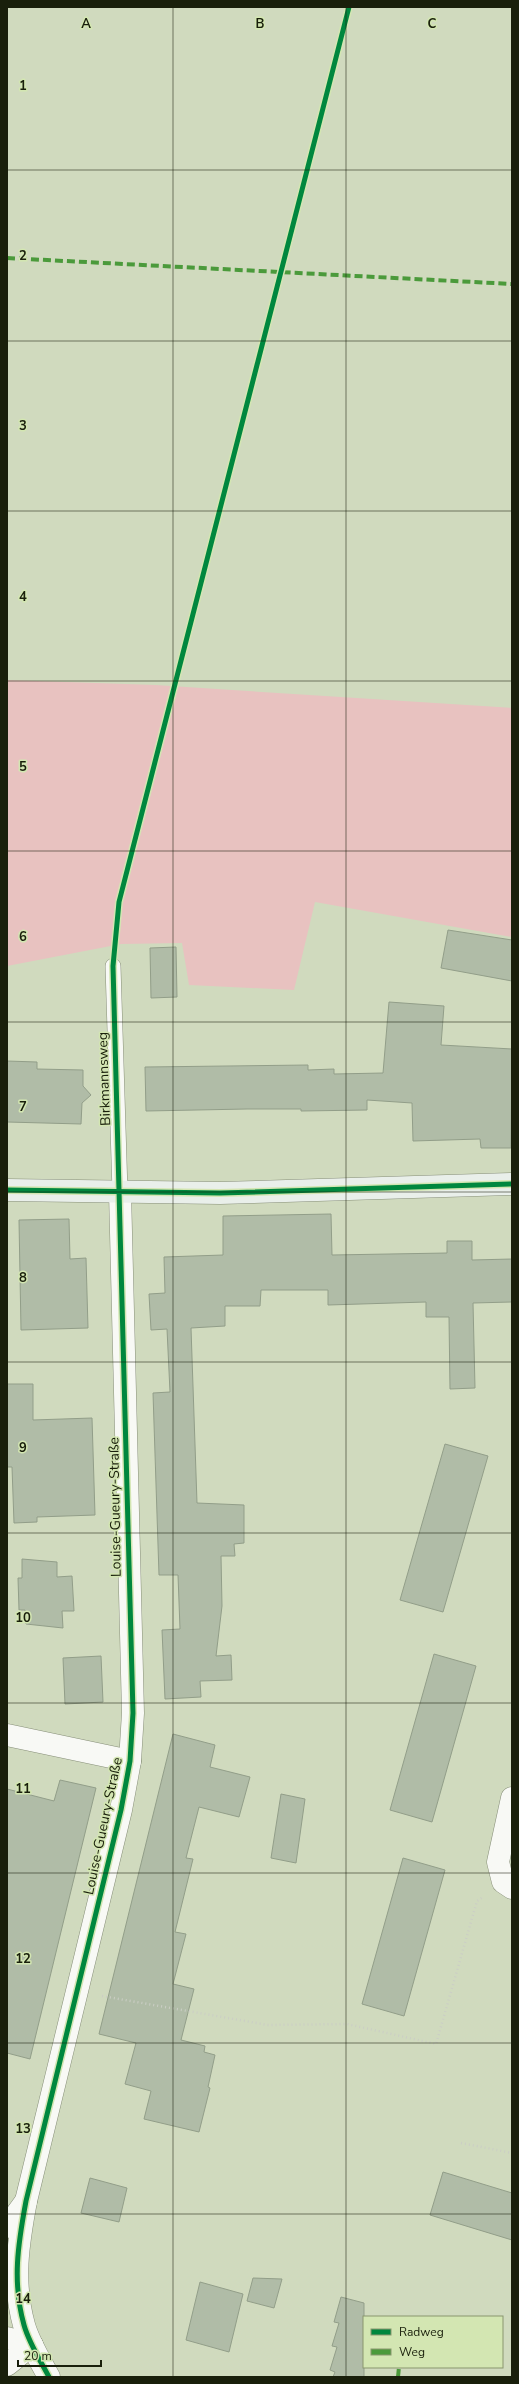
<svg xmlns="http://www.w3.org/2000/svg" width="519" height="2384" viewBox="0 0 519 2384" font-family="'Nunito Sans',sans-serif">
	<rect width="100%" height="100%" fill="#d0dabe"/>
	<!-- green -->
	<path fill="#e8c2c0" d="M7 680 155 685 512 708V937L315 902 294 990 189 985 182 943 121 944 7 966Z"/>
	<!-- building -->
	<g fill="#b0bca7" stroke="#929e89">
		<path d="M448 930 512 940V981L441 968Z"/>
		<path d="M176 947 177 997 151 998 150 948Z"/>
		<path d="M389 1002 444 1006 441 1045 512 1049 511 1148H481L480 1139 413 1141 412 1103 367 1100V1110L301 1111V1109H247L146 1111 145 1067 308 1065V1070L334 1069V1074L383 1073Z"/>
		<path d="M7 1061 37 1062V1069L83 1070V1086L91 1095 82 1103 81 1124 7 1122Z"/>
		<path d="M331 1214 332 1255 447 1253V1241H472V1260L512 1259V1302L473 1303 475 1388 450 1389 449 1317H426V1302L328 1305V1290H261L260 1306H225V1326L191 1328 197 1503 244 1505V1543L234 1544 235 1556H221L222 1606 216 1656 231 1655 232 1680 200 1681 201 1697 165 1699 162 1630 180 1629 178 1575H159L153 1393 170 1392 167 1329 151 1330 149 1294 165 1293 164 1257 223 1255V1216Z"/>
		<path d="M69 1219 70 1259 86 1258 88 1328 21 1330 19 1220Z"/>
		<path d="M7 1384H33V1420L92 1418 95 1515 37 1517V1522L14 1523 12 1467H7Z"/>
		<path d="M445 1444 488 1456 443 1612 400 1600Z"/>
		<path d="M22 1559 57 1562V1577L72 1576 74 1611H62L63 1628 26 1624 25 1610H19L18 1578H22Z"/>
		<path d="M434 1654 476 1666 432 1822 390 1810Z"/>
		<path d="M101 1656 103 1702 65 1704 63 1658Z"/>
		<path d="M173 1734 215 1745 210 1767 250 1777 239 1817 199 1807 186 1858 193 1859 175 1932 186 1934 173 1984 194 1989 181 2040 205 2046 204 2052 215 2055 208 2087 210 2088 199 2132 144 2119 151 2091 125 2084 136 2043 99 2034Z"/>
		<path d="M60 1780 96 1788 30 2059 7 2053V1789L54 1801Z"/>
		<path d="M281 1794 305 1799 296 1863 271 1858Z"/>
		<path d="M403 1858 445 1870 404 2016 362 2004Z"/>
		<path d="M443 2172 512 2193V2240L430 2215Z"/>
		<path d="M90 2178 127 2188 119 2222 81 2213Z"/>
		<path d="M253 2278 282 2279 274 2308 247 2301Z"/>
		<path d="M200 2282 243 2294 229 2352 186 2340Z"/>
		<path d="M341 2297 364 2303V2377H333L335 2372 330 2370 337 2347 332 2346 339 2323 334 2322Z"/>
	</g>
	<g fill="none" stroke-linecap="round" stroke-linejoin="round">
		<defs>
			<path id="service" d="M113 966 120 1192"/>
			<g id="minor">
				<path d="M7 1735 130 1761"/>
				<path d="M512 1798 498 1862 503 1882 512 1888"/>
				<path d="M7 2227 26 2201"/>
				<path d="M7 2338 32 2345"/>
				<path d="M7 2365 32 2345"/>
			</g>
			<path id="tertiary" d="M49 2377C40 2360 29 2343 24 2325 12 2282 18 2244 26 2201L121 1810 130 1761 133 1713 120 1192"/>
			<path id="secondary" d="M7 1190 220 1193 512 1184"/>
		</defs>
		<!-- service casing -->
		<use href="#service" stroke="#878f79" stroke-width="16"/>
		<!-- minor casing -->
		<use href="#minor" stroke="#878f79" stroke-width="23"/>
		<!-- tertiary casing -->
		<use href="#tertiary" stroke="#878f79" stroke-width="23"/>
		<!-- secondary casing -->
		<use href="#secondary" stroke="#878f79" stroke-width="23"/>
		<!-- path -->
		<g stroke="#cbcec5" stroke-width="2.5" stroke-dasharray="1 3" stroke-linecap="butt">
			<path d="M102 1996 268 2025 347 2024 436 2044 477 1901 483 1897"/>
			<path d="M461 2143 512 2153"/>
		</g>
		<!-- service -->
		<use href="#service" stroke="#f8f9f5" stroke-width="15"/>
		<!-- minor -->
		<use href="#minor" stroke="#f8f9f5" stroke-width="22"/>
		<!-- tertiary -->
		<use href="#tertiary" stroke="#f8f9f5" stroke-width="22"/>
		<!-- secondary -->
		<use href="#secondary" stroke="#e9efea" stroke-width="22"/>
		<!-- quiet -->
		<g stroke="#4b9a3b" stroke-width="4" stroke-dasharray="8 4" stroke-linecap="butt">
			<path d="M7 258 512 284"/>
			<path d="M398 2377 399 2367"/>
		</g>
		<defs>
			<g id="cycleway">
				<path d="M7 1190 220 1193 512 1184"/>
				<path d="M49 2377C40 2360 29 2343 24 2325 12 2282 18 2244 26 2201L121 1810 130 1761 133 1713 113 966 119 902 349 7"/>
			</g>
		</defs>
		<!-- cycleway casing -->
		<use href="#cycleway" stroke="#d3e6b2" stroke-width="8"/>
		<!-- cycleway -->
		<use href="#cycleway" stroke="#00873e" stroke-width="5"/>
	</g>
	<!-- grid -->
	<path fill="none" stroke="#191f0b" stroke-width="1" stroke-opacity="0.55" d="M173 7V2377M346 7V2377M7 170H512M7 341H512M7 511H512M7 681H512M7 851H512M7 1022H512M7 1192H512M7 1362H512M7 1533H512M7 1703H512M7 1873H512M7 2043H512M7 2214H512"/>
	<g text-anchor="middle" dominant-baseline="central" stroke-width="3" stroke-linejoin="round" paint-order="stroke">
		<!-- street labels -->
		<g font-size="14" fill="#191f0b" stroke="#d3e6b2">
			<text transform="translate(104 1079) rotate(-92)">Birkmannsweg</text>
			<text transform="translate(115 1507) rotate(-91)">Louise-Gueury-Straße</text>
			<text transform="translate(103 1826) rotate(-78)">Louise-Gueury-Straße</text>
		</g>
	</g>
	<g font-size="13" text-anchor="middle" font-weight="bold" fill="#191f0b" stroke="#d3e6b2" stroke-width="3" stroke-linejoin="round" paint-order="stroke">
		<text x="86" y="28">A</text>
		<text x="260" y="28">B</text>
		<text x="432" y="28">C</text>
		<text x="23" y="90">1</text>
		<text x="23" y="260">2</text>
		<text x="23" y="430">3</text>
		<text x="23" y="601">4</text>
		<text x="23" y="771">5</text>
		<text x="23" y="941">6</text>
		<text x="23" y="1111">7</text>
		<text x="23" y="1282">8</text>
		<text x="23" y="1452">9</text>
		<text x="23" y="1622">10</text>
		<text x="23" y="1793">11</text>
		<text x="23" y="1963">12</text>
		<text x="23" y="2133">13</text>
		<text x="23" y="2303">14</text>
	</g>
	<!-- border -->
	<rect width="519" height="2384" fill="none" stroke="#191f0b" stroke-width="16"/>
	<!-- legend -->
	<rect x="363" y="2316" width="140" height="52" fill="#d3e6b2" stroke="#89966f"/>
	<rect x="371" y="2329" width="20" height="6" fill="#00873e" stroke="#89966f"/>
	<text x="399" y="2336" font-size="12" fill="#191f0b">Radweg</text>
	<rect x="371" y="2349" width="20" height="6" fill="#4b9a3b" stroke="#89966f"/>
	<text x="399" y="2356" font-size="12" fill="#191f0b">Weg</text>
	<!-- scale -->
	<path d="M18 2360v6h83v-6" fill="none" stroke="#191f0b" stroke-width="2"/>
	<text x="24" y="2360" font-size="12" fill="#191f0b" stroke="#d3e6b2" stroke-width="3" paint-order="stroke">20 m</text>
</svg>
